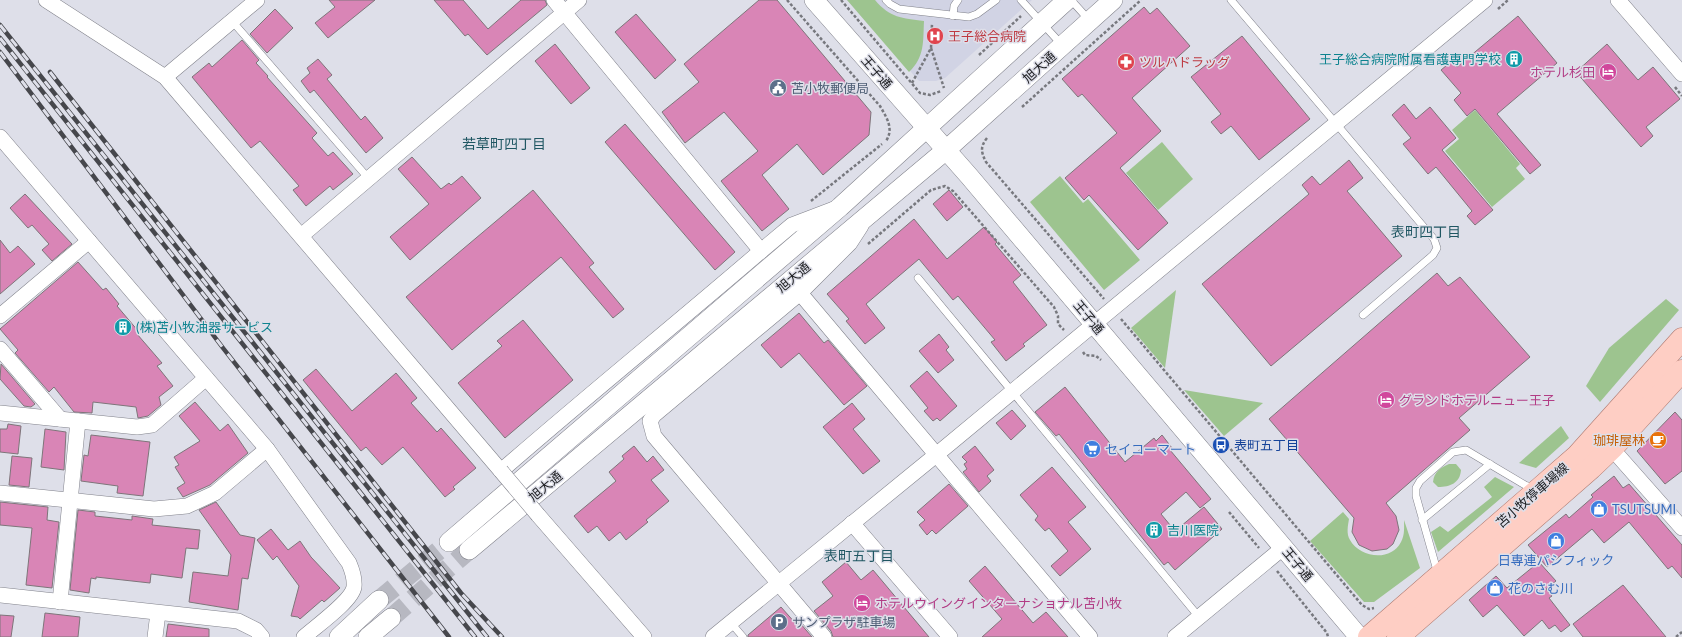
<svg xmlns="http://www.w3.org/2000/svg" width="1682" height="637" viewBox="0 0 1682 637" font-family="Lato,'Noto Sans JP',sans-serif">
	<rect width="100%" height="100%" fill="#dedfe9"/>
	<!-- built -->
	<path fill="#d1d3e4" d="M847 0H1032L945 78 936 81H919Z"/>
	<!-- green -->
	<g fill="#9dc48f">
		<path d="M847 0H875C890 18 902 18 924 21 923 41 925 57 909 72Z"/>
		<path d="M1475 110 1520 164 1516 168 1525 179 1492 207 1445 151 1459 139 1452 130Z"/>
		<path d="M1162 142 1193 179 1158 210 1126 173Z"/>
		<path d="M1060 176 1083 203 1088 199 1140 260 1104 290 1030 202Z"/>
		<path d="M1176 290 1165 368 1131 328Z"/>
		<path d="M1666 299 1679 310 1600 402 1586 386 1609 348Z"/>
		<path d="M1184 390 1263 403 1224 436Z"/>
		<path d="M1561 426 1569 438 1536 468 1519 463Z"/>
		<path d="M1449 464H1456L1461 470C1460 483 1450 487 1438 487L1433 482C1434 472 1440 468 1449 464Z"/>
		<path d="M1495 477 1514 487 1438 552 1431 532 1440 526 1448 532 1492 497 1484 487Z"/>
		<path d="M1343 512 1349 519C1348 525 1346 534 1350 540 1360 558 1391 562 1401 542 1405 535 1404 527 1404 520L1420 568 1374 602H1364L1310 541Z"/>
	</g>
	<!-- building -->
	<g fill="#d985b6" stroke="#7e757a">
		<path d="M329 0H375L328 38 315 23 335 7Z"/>
		<path d="M434 0H463L488 29 521 0H545L547 5 487 55 468 34 465 36Z"/>
		<path d="M759 0H777L871 112 869 135 823 175 797 144 762 175 789 209 762 231 721 181 758 151 724 112 685 143 662 112 699 82 684 64Z"/>
		<path d="M1144 7 1150 14 1157 8 1190 46 1132 98 1161 131 1120 168 1168 223 1138 250 1089 195 1084 200 1065 178 1117 133 1082 94 1078 97 1062 79Z"/>
		<path d="M275 9 293 28 267 53 250 34Z"/>
		<path d="M636 14 676 60 655 79 615 32Z"/>
		<path d="M1518 16 1557 63 1497 114 1541 165 1530 174 1475 109 1467 116 1454 100 1461 93 1441 70 1452 61 1457 67Z"/>
		<path d="M1242 36 1310 119 1259 160 1231 126 1221 134 1211 122 1221 114 1191 77Z"/>
		<path d="M242 40 259 60 256 63 268 76 267 77 317 133 312 138 328 156 333 152 353 174 333 190 330 186 306 206 293 190 299 186 260 141 251 148 192 77 209 63 212 67Z"/>
		<path d="M555 44 590 88 571 104 535 61Z"/>
		<path d="M1607 44 1638 80 1653 67 1680 99 1646 127 1653 136 1641 147 1576 72Z"/>
		<path d="M318 59 332 75 327 79 361 120 365 116 383 138 366 153 314 90 310 93 301 81 310 73 307 68Z"/>
		<path d="M1404 104 1416 119 1430 107 1456 138 1442 150 1493 210 1475 225 1467 216 1472 211 1436 167 1428 174 1403 144 1411 138 1392 115Z"/>
		<path d="M625 124 735 252 715 270 605 142Z"/>
		<path d="M412 157 441 189 449 183 451 185 462 176 481 198 410 260 390 237 429 204 398 169Z"/>
		<path d="M1349 160 1363 178 1347 191 1402 256 1271 366 1202 284 1309 194 1302 185 1312 176 1320 185Z"/>
		<path d="M533 190 594 263 589 267 624 309 613 318 561 257 452 350 406 297Z"/>
		<path d="M949 190 963 207 947 221 933 204Z"/>
		<path d="M25 194 72 244 52 261 42 250 49 244 32 225 28 228 10 208Z"/>
		<path d="M914 219 947 259 984 227 997 242 995 244 1021 275 1013 282 1047 325 1023 344 1025 346 1006 361 991 342 995 340 958 296 953 300 919 259 866 304 885 328 865 344 846 321 849 319 827 294Z"/>
		<path d="M0 240 10 253 18 246 35 264 0 294Z"/>
		<path d="M78 262 103 290 106 288 119 304 117 306 139 332 137 334 162 363 157 366 173 386 159 397 161 405 148 416 138 418 136 407 93 402 92 413 74 412 54 387 49 392 15 353 18 350 0 329Z"/>
		<path d="M1437 273 1448 286 1460 277 1530 357 1459 418 1470 430 1386 503 1396 516 1399 530 1393 544 1387 549 1372 551 1359 545 1352 532 1354 518 1269 419Z"/>
		<path d="M799 313 824 343 828 340 867 386 844 405 799 353 781 368 761 345Z"/>
		<path d="M523 320 573 380 505 438 458 383 502 346 497 341Z"/>
		<path d="M939 334 949 347 946 350 954 360 938 373 919 351Z"/>
		<path d="M1 364 35 404 31 407 24 406 0 379Z"/>
		<path d="M316 369 352 411 396 373 417 398 411 403 437 432 441 428 476 468 453 487 455 489 445 497 403 447 382 465 366 447 361 451 303 380Z"/>
		<path d="M927 371 957 406 940 421 937 418 933 421 924 411 928 408 910 386Z"/>
		<path d="M1065 387 1125 462 1154 438 1156 441 1162 435 1172 448 1170 450 1211 499 1200 508 1186 492 1161 514 1175 531 1204 507 1222 529 1175 570 1168 562 1164 565 1059 434 1056 436 1035 412Z"/>
		<path d="M195 402 220 431 228 424 248 453 210 485 183 497 177 488 185 483 175 467 179 465 174 457 200 441 179 416Z"/>
		<path d="M852 403 865 419 853 429 880 461 863 474 823 427Z"/>
		<path d="M1012 410 1026 426 1011 440 996 423Z"/>
		<path d="M1675 412 1682 420V471L1665 484 1637 451Z"/>
		<path d="M8 424 21 426 18 454 0 452V429H7Z"/>
		<path d="M45 429 66 432 64 470 41 467Z"/>
		<path d="M91 435 150 442 143 496 117 493 118 486 81 481 84 455 88 456Z"/>
		<path d="M634 446 647 462 653 456 664 470 651 480 669 501 646 520 648 522 626 540 620 532 609 541 597 526 588 533 574 516 616 481 609 472 624 459 622 456Z"/>
		<path d="M975 446 994 470 987 476 991 481 979 492 963 472 967 469 964 464 967 462 962 457Z"/>
		<path d="M12 456 32 458 29 487 9 485Z"/>
		<path d="M1052 467 1086 507 1068 522 1091 549 1060 576 1051 566 1068 551 1049 528 1045 531 1035 520 1038 516 1020 495Z"/>
		<path d="M1614 476 1623 488 1629 484 1682 545V578L1672 566 1668 569 1629 522 1604 543 1592 529 1547 567 1528 545 1566 514 1569 518 1593 497 1591 495Z"/>
		<path d="M949 484 968 506 936 534 932 530 927 535 919 525 925 520 917 512Z"/>
		<path d="M0 502 48 507 47 520 59 522 52 588 26 585 32 528 0 525Z"/>
		<path d="M216 502 240 535 255 538 248 579 242 578 238 610 189 602 193 572 228 576 231 555 199 510Z"/>
		<path d="M78 510 95 512V516L132 520V516L153 519 152 525 200 530 198 549 186 548 182 578 151 574 150 583 96 577V579L91 578 89 593 70 590Z"/>
		<path d="M271 529 288 550 300 541 311 557 340 588 324 602 322 600 300 619 298 617 291 616 299 586 277 556 273 560 257 540Z"/>
		<path d="M846 562 861 580 873 570 929 637H833L831 631 814 611 833 596 822 582Z"/>
		<path d="M1539 562 1556 581 1546 589 1552 596 1549 598 1570 625 1561 632 1555 625 1549 629 1542 620 1524 636 1497 605 1483 617 1469 600 1496 576 1507 588Z"/>
		<path d="M985 566 1033 623 1046 612 1068 637H982L1002 619 969 581Z"/>
		<path d="M1623 585 1666 637H1583L1573 624Z"/>
		<path d="M781 607 797 625 800 623 812 637H748V635Z"/>
		<path d="M45 613 80 617 78 637H42Z"/>
		<path d="M0 615 14 616 11 637H0Z"/>
		<path d="M168 624 209 629V637H166Z"/>
	</g>
	<g fill="none" stroke-linecap="round" stroke-linejoin="round">
		<!-- tertiary-tunnel -->
		<g stroke="#b7b8c1" stroke-width="19" stroke-dasharray="19 10" stroke-linecap="butt">
			<path d="M379 600 449 542"/>
			<path d="M391 618 469 550"/>
		</g>
		<defs>
			<g id="service">
				<path d="M886 0 890 4 899 9 969 17 977 14 996 0"/>
				<path d="M1021 0 1062 45"/>
				<path d="M1071 0 1090 21"/>
				<path d="M1231 0 1434 239 1437 248 1433 255 1363 315"/>
				<path d="M953 16 954 6 958 0"/>
				<path d="M232 21 369 179"/>
				<path d="M918 278 1199 617"/>
				<path d="M1422 520 1490 464"/>
				<path d="M1438 574 1416 496V488L1420 481 1453 452 1466 450 1525 485 1535 488"/>
				<path d="M731 623 743 637"/>
			</g>
			<g id="minor">
				<path d="M46 0 165 77 501 471C587 396 675 325 761 251"/>
				<path d="M554 0 761 251 792 225 834 209"/>
				<path d="M1618 0 1682 74"/>
				<path d="M165 77 257 0"/>
				<path d="M0 137 267 449 349 563C352 570 355 578 354 587 352 601 315 627 304 637"/>
				<path d="M301 236 579 0"/>
				<path d="M800 293 1090 637"/>
				<path d="M0 316 89 241"/>
				<path d="M0 349 60 419"/>
				<path d="M0 413 137 427 152 425 206 378"/>
				<path d="M1606 442 1682 528"/>
				<path d="M0 493 154 509 187 506 215 493 267 449"/>
				<path d="M538 515 644 637"/>
				<path d="M852 523 950 637"/>
				<path d="M0 595 238 621 256 630 262 637"/>
				<path d="M60 602 78 421"/>
				<path d="M155 637 158 613"/>
				<path d="M713 637 936 455 1485 0"/>
				<path d="M824 637 654 436 650 421 654 415 800 293 850 243 861 226"/>
				<path d="M1175 637 1284 547"/>
			</g>
			<g id="tertiary">
				<path d="M814 0 969 176 1359 637"/>
				<path d="M449 542 840 207 1067 0"/>
				<path d="M469 550 946 150 1113 0"/>
				<path d="M339 637 379 600"/>
				<path d="M368 637 391 618"/>
			</g>
			<g id="primary">
				<path d="M1369 637 1577 456 1682 339"/>
				<path d="M1398 637 1591 468 1612 448 1682 371"/>
			</g>
		</defs>
		<!-- service casing -->
		<use href="#service" stroke="#81828b" stroke-width="8"/>
		<!-- minor casing -->
		<use href="#minor" stroke="#81828b" stroke-width="16"/>
		<!-- tertiary casing -->
		<use href="#tertiary" stroke="#81828b" stroke-width="20"/>
		<!-- primary casing -->
		<use href="#primary" stroke="#af7a70" stroke-width="23"/>
		<!-- path -->
		<g stroke="#77787e" stroke-width="2.5" stroke-dasharray="3 2" stroke-linecap="butt">
			<path d="M787 0 880 106C887 118 894 129 886 141"/>
			<path d="M841 0 920 93 930 95 941 91"/>
			<path d="M1498 9 1508 0"/>
			<path d="M931 48 944 88"/>
			<path d="M979 55 1021 16"/>
			<path d="M912 83 931 48 932 24"/>
			<path d="M1675 87 1682 96"/>
			<path d="M1022 107 1141 0"/>
			<path d="M987 138C980 147 981 152 986 162L1104 299"/>
			<path d="M811 201 882 144"/>
			<path d="M868 244 931 190 945 186 953 191 1054 307 1058 316V324L1064 330"/>
			<path d="M1121 319 1362 605 1369 609 1374 608"/>
			<path d="M1083 352 1085 355 1096 356 1101 360"/>
			<path d="M1229 512 1259 548"/>
			<path d="M1277 571 1327 633 1328 637"/>
			<path d="M1676 637 1682 632"/>
		</g>
		<!-- service -->
		<use href="#service" stroke="#fff" stroke-width="7"/>
		<!-- minor -->
		<use href="#minor" stroke="#fff" stroke-width="15"/>
		<!-- tertiary -->
		<use href="#tertiary" stroke="#fff" stroke-width="19"/>
		<!-- primary -->
		<use href="#primary" stroke="#fecec4" stroke-width="22"/>
		<defs>
			<g id="rail">
				<path d="M0 25 487 637"/>
				<path d="M0 38 475 637"/>
				<path d="M0 52 223 348 449 637"/>
				<path d="M50 72 461 593 502 637"/>
			</g>
		</defs>
		<!-- rail casing -->
		<use href="#rail" stroke="#46474c" stroke-width="4.5"/>
		<!-- rail -->
		<use href="#rail" stroke="#dedfe9" stroke-width="3" stroke-dasharray="9" stroke-linecap="butt"/>
		<defs>
			<path id="minor-bridge" d="M501 471 538 515"/>
		</defs>
		<!-- minor-bridge casing -->
		<use href="#minor-bridge" stroke="#81828b" stroke-width="16" stroke-linecap="butt"/>
		<!-- minor-bridge -->
		<use href="#minor-bridge" stroke="#fff" stroke-width="15"/>
	</g>
	<!-- icons -->
	<defs>
		<symbol id="hospital-disc" viewBox="-11 -11 22 22"><circle r="9.5" fill="#e0444e" stroke="#dedfe9"/><path d="M-5-5h3v3.5h4V-5h3V5h-3V1.5h-4V5h-3Z" fill="#fff"/></symbol>
		<symbol id="building-disc" viewBox="-11 -11 22 22"><circle r="9.5" fill="#0f9aa8" stroke="#dedfe9"/><path d="M-4-6H4V6H1V3H-1V6H-4ZM-2.5-4.3h1.7v1.8h-1.7ZM.8-4.3h1.7v1.8H.8ZM-2.5-1h1.7V.8h-1.7ZM.8-1h1.7V.8H.8Z" fill="#fff"/></symbol>
		<symbol id="pharmacy-disc" viewBox="-11 -11 22 22"><circle r="9.5" fill="#e0444e" stroke="#dedfe9"/><path d="M-2-6h4v4h4v4h-4v4h-4v-4h-4v-4h4Z" fill="#fff"/></symbol>
		<symbol id="hotel-disc" viewBox="-11 -11 22 22"><circle r="9.5" fill="#d1479c" stroke="#dedfe9"/><path d="M-6-4.5h1.5V1H6V5H4.5V3h-9V5H-6ZM-4 0a1.8 1.8 0 1 1 3.6 0ZM.5 0V-2.5h3Q6-2.5 6 0Z" fill="#fff"/></symbol>
		<symbol id="civic-disc" viewBox="-11 -11 22 22"><circle r="9.5" fill="#5c6f8a" stroke="#dedfe9"/><path d="M-.6-6.5H3V-4.5H.6V-3L4-1V1h2V6H-6V1h2V-1L-.6-3ZM-1.2 2.5V6h2.4V2.5Z" fill="#fff"/></symbol>
		<symbol id="cafe-disc" viewBox="-11 -11 22 22"><circle r="9.5" fill="#e8710a" stroke="#dedfe9"/><path d="M-5.5-4.5H6V0H3Q3 3.5 0 3.5H-2.5Q-5.5 3.5-5.5 0ZM3-3.2v2h1.7v-2ZM-6 4.5H4V6H-6Z" fill="#fff"/></symbol>
		<symbol id="bus-disc" viewBox="-11 -11 22 22"><circle r="9.5" fill="#1a4fb4" stroke="#dedfe9"/><path d="M-5-6H5V4H4V6H2V4H-2V6H-4V4H-5ZM-3.5-4V0h7V-4ZM-3.5 1.2v1.5H-2V1.2ZM2 1.2v1.5H3.5V1.2Z" fill="#fff"/></symbol>
		<symbol id="supermarket-disc" viewBox="-11 -11 22 22"><circle r="9.5" fill="#3f7fe0" stroke="#dedfe9"/><path d="M-6-5.5h2.5l.6 2H6L4.5 2H-2.5L-4.4-4H-6ZM-1.5 3.2a1.3 1.3 0 1 0 .1 0ZM3 3.2a1.3 1.3 0 1 0 .1 0Z" fill="#fff"/></symbol>
		<symbol id="shop-disc" viewBox="-11 -11 22 22"><circle r="9.5" fill="#3f7fe0" stroke="#dedfe9"/><path d="M-5-2.5h2.3a2.7 3.5 0 0 1 5.4 0H5L5.5 6h-11ZM-1.5-2.5h3a1.5 2.3 0 0 0-3 0Z" fill="#fff"/></symbol>
		<symbol id="parking-disc" viewBox="-11 -11 22 22"><circle r="9.5" fill="#5c6f8a" stroke="#dedfe9"/><path d="M-3.5-5.5H1a3.5 3.5 0 0 1 0 7H-1V5.5H-3.5ZM-1-3.4V-.6H.8a1.4 1.4 0 0 0 0-2.8Z" fill="#fff"/></symbol>
	</defs>
	<g fill-rule="evenodd">
		<use href="#hospital-disc" x="925" y="26" width="20" height="20"/>
		<use href="#building-disc" x="1504" y="49" width="20" height="20"/>
		<use href="#pharmacy-disc" x="1116" y="52" width="20" height="20"/>
		<use href="#hotel-disc" x="1598" y="62" width="20" height="20"/>
		<use href="#civic-disc" x="768" y="78" width="20" height="20"/>
		<use href="#building-disc" x="113" y="317" width="20" height="20"/>
		<use href="#hotel-disc" x="1376" y="390" width="20" height="20"/>
		<use href="#cafe-disc" x="1648" y="430" width="20" height="20"/>
		<use href="#bus-disc" x="1211" y="435" width="20" height="20"/>
		<use href="#supermarket-disc" x="1082" y="439" width="20" height="20"/>
		<use href="#shop-disc" x="1589" y="499" width="20" height="20"/>
		<use href="#building-disc" x="1144" y="520" width="20" height="20"/>
		<use href="#shop-disc" x="1546" y="531" width="20" height="20"/>
		<use href="#shop-disc" x="1485" y="578" width="20" height="20"/>
		<use href="#hotel-disc" x="852" y="593" width="20" height="20"/>
		<use href="#parking-disc" x="769" y="612" width="20" height="20"/>
	</g>
	<g text-anchor="middle" dominant-baseline="central" stroke-width="3" stroke-linejoin="round" paint-order="stroke">
		<!-- health labels -->
		<g font-size="13" fill="#be3a42" stroke="#dedfe9" text-anchor="start">
			<text x="948" y="36">王子総合病院</text>
			<text x="1139" y="62">ツルハドラッグ</text>
		</g>
		<!-- culture labels -->
		<g font-size="13" fill="#0d838f" stroke="#dedfe9" text-anchor="start">
			<text x="1501" y="59" text-anchor="end">王子総合病院附属看護専門学校</text>
			<text x="136" y="327">(株)苫小牧油器サービス</text>
			<text x="1167" y="530">吉川医院</text>
		</g>
		<!-- street labels -->
		<g font-size="13" fill="#1b1c1f" stroke="#dedfe9">
			<text transform="translate(1039 67) rotate(-42)">旭大通</text>
			<text transform="translate(877 72) rotate(49)">王子通</text>
			<text transform="translate(793 277) rotate(-40)">旭大通</text>
			<text transform="translate(1089 317) rotate(50)">王子通</text>
			<text transform="translate(545 486) rotate(-40)">旭大通</text>
			<text transform="translate(1532 495) rotate(-41)">苫小牧停車場線</text>
			<text transform="translate(1298 564) rotate(50)">王子通</text>
		</g>
		<!-- hotel labels -->
		<g font-size="13" fill="#b23c85" stroke="#dedfe9" text-anchor="start">
			<text x="1595" y="72" text-anchor="end">ホテル杉田</text>
			<text x="1399" y="400">グランドホテルニュー王子</text>
			<text x="875" y="603">ホテルウイングインターナショナル苫小牧</text>
		</g>
		<!-- service labels -->
		<g font-size="13" fill="#4e5e75" stroke="#dedfe9" text-anchor="start">
			<text x="791" y="88">苫小牧郵便局</text>
			<text x="792" y="622">サンプラザ駐車場</text>
		</g>
		<!-- food labels -->
		<g font-size="13" fill="#c56008" stroke="#dedfe9" text-anchor="end">
			<text x="1645" y="440">珈琲屋林</text>
		</g>
		<!-- transit labels -->
		<g font-size="13" fill="#164399" stroke="#dedfe9" text-anchor="start">
			<text x="1234" y="445">表町五丁目</text>
		</g>
		<!-- shop labels -->
		<g font-size="13" fill="#366cbe" stroke="#dedfe9" text-anchor="start">
			<text x="1105" y="449">セイコーマート</text>
			<text x="1612" y="509">TSUTSUMI</text>
			<text x="1556" y="560" text-anchor="middle">日専連パシフィック</text>
			<text x="1508" y="588">花のさむ川</text>
		</g>
		<!-- neighbourhood labels -->
		<g font-size="14" fill="#1f5662" stroke="#dedfe9">
			<text x="504" y="143">若草町四丁目</text>
			<text x="1426" y="231">表町四丁目</text>
			<text x="859" y="555">表町五丁目</text>
		</g>
	</g>
</svg>
